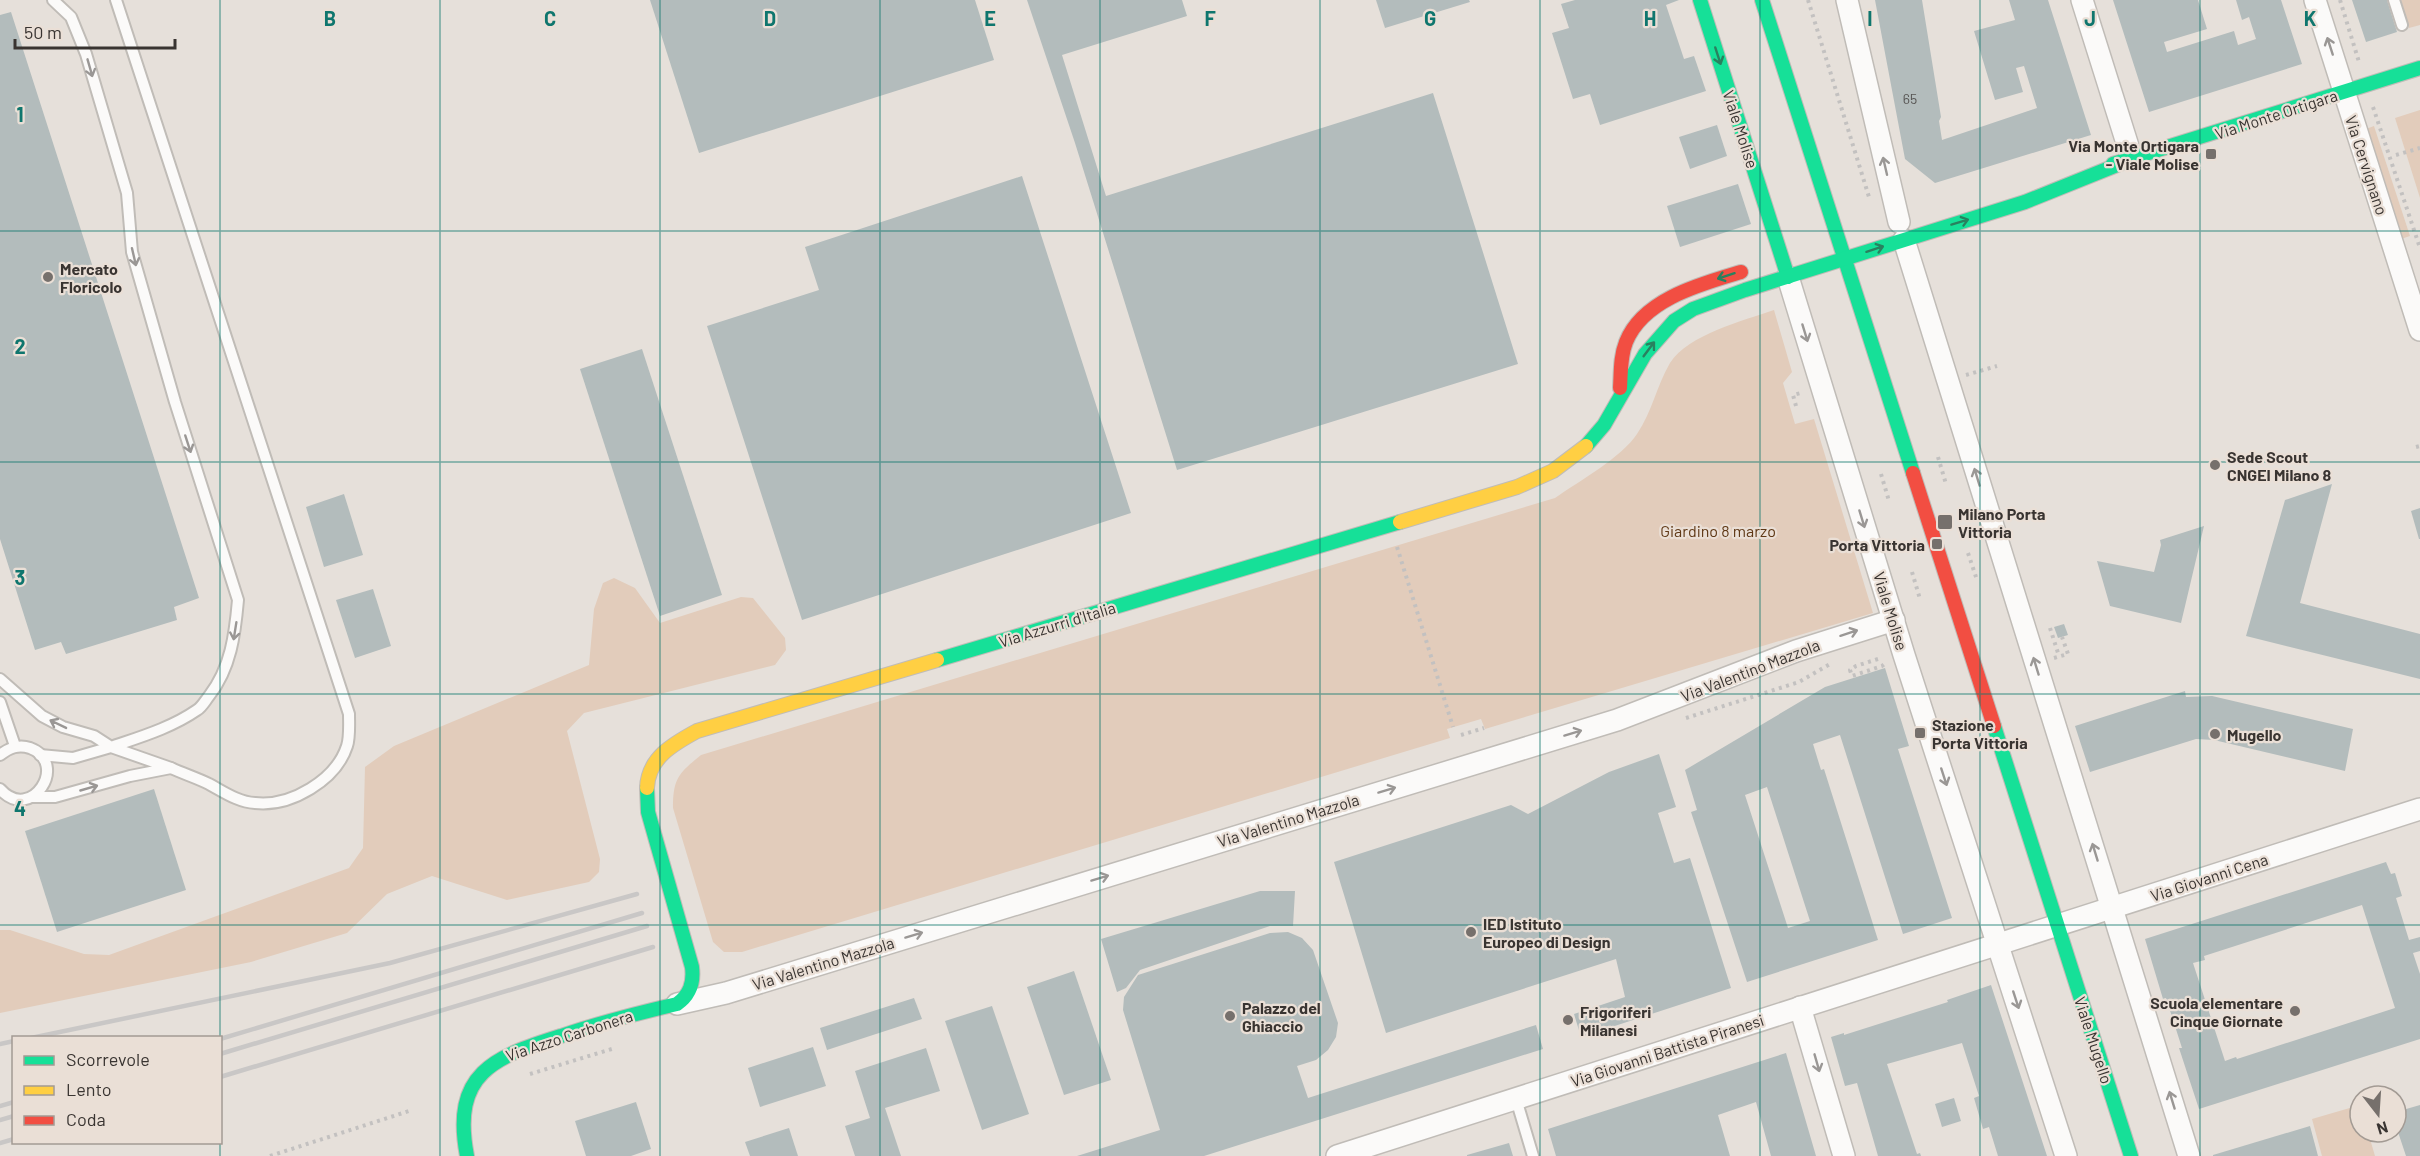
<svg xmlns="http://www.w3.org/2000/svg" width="2420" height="1156" viewBox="0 0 2420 1156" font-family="Barlow,sans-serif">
	<rect width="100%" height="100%" fill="#e6e0da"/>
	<!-- green -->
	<g fill="#e2ccbb">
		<path d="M2401 0H2420V25L2409 28Z"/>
		<path d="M2420 110V198L2395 118Z"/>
		<path d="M2374 126 2410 236 2401 239 2366 129Z"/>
		<path d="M1774 310 1792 372 1783 383 1795 424 1814 419 1873 613 1485 729 1481 719 1447 729 1450 738 742 952H724L713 942 673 808C673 778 679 773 701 755L1555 498C1578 482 1622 457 1637 434 1652 412 1657 385 1670 363 1689 334 1743 321 1774 310Z"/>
		<path d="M614 578 635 588 660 623 741 597 753 598 785 638 786 650 775 665 584 713 567 731 600 859 599 872 589 882 507 900 432 876 387 894 347 933 251 962 0 1013V930H10L84 954 109 955 349 868 363 848 365 767 394 746 589 665 594 609 603 583Z"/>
		<path d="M2360 1105V1132H2368L2375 1156H2322L2312 1119Z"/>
	</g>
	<!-- building -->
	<g fill="#b3bcbc" fill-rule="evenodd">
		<path d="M650 0H975L994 60 699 153Z"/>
		<path d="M1027 0H1182L1187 16 1062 55 1106 196 1433 93 1518 364 1177 470 1075 143Z"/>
		<path d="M1376 0H1469L1470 2 1385 28Z"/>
		<path d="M1575 0H1679L1666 5 1684 59 1694 56 1706 91 1600 125 1590 94 1573 99 1552 33 1569 28 1561 4Z"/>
		<path d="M1875 0H1922L1941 117 1939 121 1942 140 2037 108 2024 66 2016 68 2023 92 1995 100 1974 31 2015 20 2009 0H2048L2091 135 1935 183 1905 159Z"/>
		<path d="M2113 0H2198L2207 29 2164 42 2167 52 2234 31 2238 45 2256 39 2249 17 2242 20 2236 0H2281L2302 64 2149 112Z"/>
		<path d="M2352 0H2387L2397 32 2366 42Z"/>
		<path d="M11 12 199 598 174 607 177 620 66 654 61 642 35 650 0 539V15Z"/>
		<path d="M1717 125 1727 156 1690 169 1679 137Z"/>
		<path d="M1022 176 1131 513 802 620 707 326 819 290 805 247Z"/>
		<path d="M1738 184 1751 224 1680 247 1667 206Z"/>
		<path d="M642 349 722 595 660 616 580 369Z"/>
		<path d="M2332 484 2300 603 2420 634V679L2246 636 2285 500Z"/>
		<path d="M344 494 363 555 324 567 306 507Z"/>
		<path d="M2420 508V539H2419L2411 511Z"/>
		<path d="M2204 526 2181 623 2110 606 2097 561 2154 572 2161 545 2160 540Z"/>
		<path d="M373 589 391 646 355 658 336 600Z"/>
		<path d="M2064 624 2068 635 2058 638 2054 627Z"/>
		<path d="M1885 668 1909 746 1898 749 1952 918 1903 934 1840 735 1813 744 1821 770 1824 769 1878 940 1747 982 1691 812 1697 810 1685 770 1825 687ZM1767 787 1810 921 1788 928 1745 795Z"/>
		<path d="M2185 691 2186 697 2212 696 2353 729 2345 771 2214 740 2196 739 2090 772 2075 726Z"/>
		<path d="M1659 754 1676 807 1658 813 1674 863 1690 858 1731 988 1581 1037 1574 1014 1625 997 1616 959 1386 1033 1334 862 1511 805 1528 814 1609 772Z"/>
		<path d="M154 789 186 890 57 932 25 831Z"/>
		<path d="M2386 862 2391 874 2395 873 2402 896 2396 898 2409 940 2420 937V951L2413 953 2420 974V1039L2199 1109 2179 1048H2182L2166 998 2163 999 2145 939ZM2362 905 2395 1008 2237 1059 2236 1057 2225 1061 2193 963 2205 960 2204 956Z"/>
		<path d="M1260 891H1295L1293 926H1270L1140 970 1126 988 1117 992 1101 939Z"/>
		<path d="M1288 932 1302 938 1313 950 1338 1023 1336 1037 1328 1050 1316 1060 1297 1066 1308 1098 1536 1025 1543 1049 1204 1156H1077L1160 1130 1123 1010 1124 997 1138 975 1270 933Z"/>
		<path d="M1074 971 1111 1080 1064 1095 1027 987Z"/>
		<path d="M1991 985 2047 1156H1998L1989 1127 1983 1129 1974 1098 1979 1096 1962 1043 1887 1064 1917 1154 1920 1153 1921 1156H1878L1857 1083 1845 1086 1831 1037 1844 1033V1035L1948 1002 1947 1000Z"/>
		<path d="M914 998 922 1019 827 1050 820 1028Z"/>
		<path d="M992 1006 1029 1114 982 1130 945 1021Z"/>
		<path d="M813 1047 826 1086 760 1107 748 1068Z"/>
		<path d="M926 1048 940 1091 885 1108 901 1156H855L845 1126 870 1118 855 1071Z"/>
		<path d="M1786 1053 1816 1156H1771L1756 1102 1718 1115 1730 1156H1556L1548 1129Z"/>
		<path d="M1954 1098 1961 1121 1942 1127 1935 1104Z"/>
		<path d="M636 1102 651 1149 631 1156H586L575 1121Z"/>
		<path d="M2420 1105V1156H2406L2396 1126V1112Z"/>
		<path d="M2310 1126 2318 1156H2213V1155Z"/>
		<path d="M789 1128 798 1156H750L745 1142Z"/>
		<path d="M1509 1143 1513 1156H1467V1155Z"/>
	</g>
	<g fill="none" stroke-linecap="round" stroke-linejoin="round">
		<defs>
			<g id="lane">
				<path d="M116 0 349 714C349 724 350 737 347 746 336 780 291 807 255 803 238 802 224 792 209 784 197 778 184 774 171 768"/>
				<path d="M2394 0 2402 25"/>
				<path d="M0 679 42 716 63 727 94 736 111 747C140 737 171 728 197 710 202 707 205 701 209 696 231 668 235 634 238 600L175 402 132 252 127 193 86 54 71 17 53 0"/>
				<path d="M0 702 15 746"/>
				<path d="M0 755C9 748 18 744 30 748 70 763 31 824 0 789"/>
				<path d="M32 797H55L130 776 171 768 111 747 73 758 40 755"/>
				<path d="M1516 1099 1533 1156"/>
			</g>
			<g id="street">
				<path d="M1847 0 1899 222"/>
				<path d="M2082 0 2132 159"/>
				<path d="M2315 0 2420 330"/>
				<path d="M1904 240 2189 1156"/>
				<path d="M1788 277 1904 655 2066 1156"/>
				<path d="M677 1004 726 993 1617 720 1796 651 1894 620"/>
				<path d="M1800 1007 1844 1156"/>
				<path d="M1337 1156 2420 809"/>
			</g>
			<g id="fast">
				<path d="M1700 0 1788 277"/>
				<path d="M1762 0 1913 473"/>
				<path d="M2113 164 2420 68"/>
				<path d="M1586 446 1604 425 1645 354 1674 321 1693 309 1745 290 2025 202 2132 159"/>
				<path d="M937 660 1400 522"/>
				<path d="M1994 726 2131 1156"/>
				<path d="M467 1156C451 1073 494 1057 561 1036 599 1023 638 1013 677 1004 690 995 694 983 692 967L648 812 647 788"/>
			</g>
			<g id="slow">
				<path d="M1400 522 1517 487 1553 471 1586 446"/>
				<path d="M647 788C648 758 673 744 697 731L937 660"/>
			</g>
			<g id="jam">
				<path d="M1620 388C1621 373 1620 357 1626 342 1643 299 1701 284 1741 272"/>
				<path d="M1913 473 1994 726"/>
			</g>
		</defs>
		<!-- lane casing -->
		<use href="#lane" stroke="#c0bcb7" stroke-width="14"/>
		<!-- street casing -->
		<use href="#street" stroke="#c0bcb7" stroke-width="24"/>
		<!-- fast casing -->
		<use href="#fast" stroke="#c0bcb7" stroke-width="16"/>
		<!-- slow casing -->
		<use href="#slow" stroke="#c0bcb7" stroke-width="16"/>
		<!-- jam casing -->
		<use href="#jam" stroke="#c0bcb7" stroke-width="16"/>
		<!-- path -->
		<g stroke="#c3c1c0" stroke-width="4" stroke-dasharray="3 4.5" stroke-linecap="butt">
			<path d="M1808 0 1869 197"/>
			<path d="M2340 0 2359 62"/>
			<path d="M2373 107 2420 248"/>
			<path d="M2396 155 2420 148"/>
			<path d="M1966 375 1997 366"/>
			<path d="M1796 406 1793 395 1801 393"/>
			<path d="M2416 447 2420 446"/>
			<path d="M1938 457 1946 484"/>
			<path d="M1881 474 1889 501"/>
			<path d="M1397 547 1453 727"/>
			<path d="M1968 553 1977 580"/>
			<path d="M1912 572 1920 599"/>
			<path d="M2050 628 2059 656"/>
			<path d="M2054 658 2068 654 2062 637"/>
			<path d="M1878 659 1856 666 1850 670 1852 676 1882 666 1887 662"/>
			<path d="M1686 718 1799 682 1830 664"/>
			<path d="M1461 735 1484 728"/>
			<path d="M530 1074 615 1048"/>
			<path d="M270 1156 409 1111"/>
		</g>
		<!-- lane -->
		<use href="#lane" stroke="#fbfaf9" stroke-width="10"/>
		<!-- street -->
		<use href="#street" stroke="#fbfaf9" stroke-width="21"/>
		<!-- fast -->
		<use href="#fast" stroke="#16e098" stroke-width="14"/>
		<!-- slow -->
		<use href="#slow" stroke="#ffcf43" stroke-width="14"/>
		<!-- jam -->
		<use href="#jam" stroke="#f24e42" stroke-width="14"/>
		<!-- rail -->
		<g stroke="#c9c7c6" stroke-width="4.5">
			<path d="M31 1038 390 963 637 894"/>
			<path d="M220 1039 642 913"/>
			<path d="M0 1044 14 1041"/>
			<path d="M220 1054 647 926"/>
			<path d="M220 1077 653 947"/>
			<path d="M0 1106 14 1102"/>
			<path d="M0 1120 14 1116"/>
			<path d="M0 1143 14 1139"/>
		</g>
	</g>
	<!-- one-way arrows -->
	<defs><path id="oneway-shaft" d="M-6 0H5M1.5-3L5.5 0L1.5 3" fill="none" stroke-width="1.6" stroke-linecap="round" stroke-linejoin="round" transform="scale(1.5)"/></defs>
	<g stroke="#9a9795">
		<use href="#oneway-shaft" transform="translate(2330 46) rotate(-108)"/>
		<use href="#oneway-shaft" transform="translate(90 68) rotate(74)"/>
		<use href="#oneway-shaft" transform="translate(1885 166) rotate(-103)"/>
		<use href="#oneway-shaft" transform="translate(134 257) rotate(77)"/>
		<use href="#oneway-shaft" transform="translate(1805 333) rotate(73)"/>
		<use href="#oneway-shaft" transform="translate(188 444) rotate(72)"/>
		<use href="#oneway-shaft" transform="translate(1977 477) rotate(-107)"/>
		<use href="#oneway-shaft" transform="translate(1862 519) rotate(73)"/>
		<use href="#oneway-shaft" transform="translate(235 631) rotate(99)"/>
		<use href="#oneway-shaft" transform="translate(1849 633) rotate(-18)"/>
		<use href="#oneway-shaft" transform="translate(2036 666) rotate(-107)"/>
		<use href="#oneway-shaft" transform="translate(58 724) rotate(-154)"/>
		<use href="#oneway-shaft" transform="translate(1573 733) rotate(-17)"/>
		<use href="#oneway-shaft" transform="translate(1944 777) rotate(72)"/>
		<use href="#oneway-shaft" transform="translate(89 788) rotate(-16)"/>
		<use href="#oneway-shaft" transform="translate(1387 790) rotate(-17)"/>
		<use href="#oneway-shaft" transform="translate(2095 852) rotate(-107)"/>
		<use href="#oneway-shaft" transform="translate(1100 878) rotate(-17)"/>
		<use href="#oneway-shaft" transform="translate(914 935) rotate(-17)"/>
		<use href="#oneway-shaft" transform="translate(2016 1000) rotate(72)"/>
		<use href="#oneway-shaft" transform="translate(1817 1063) rotate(74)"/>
		<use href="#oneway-shaft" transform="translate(2172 1100) rotate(-107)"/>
	</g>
	<g stroke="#29815f">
		<use href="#oneway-shaft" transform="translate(1718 56) rotate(72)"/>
		<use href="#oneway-shaft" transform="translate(1960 222) rotate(-17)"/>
		<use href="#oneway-shaft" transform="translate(1875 249) rotate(-18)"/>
		<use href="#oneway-shaft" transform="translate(1726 276) rotate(162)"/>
		<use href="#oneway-shaft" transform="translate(1649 349) rotate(-53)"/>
	</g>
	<!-- grid -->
	<path fill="none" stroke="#0f766e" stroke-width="1.5" stroke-opacity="0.55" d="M220 0V1038M440 0V1156M660 0V1156M880 0V1156M1100 0V1156M1320 0V1156M1540 0V1156M1760 0V1156M1980 0V1156M2200 0V1156M0 231H2420M0 462H2420M0 694H2420M0 925H2420M220 1142V1156"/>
	<!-- markers -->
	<g fill="#76706c" stroke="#eadfd6" stroke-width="2">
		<rect x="2205" y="148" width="12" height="12" rx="3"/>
		<circle cx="48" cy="277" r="6"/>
		<circle cx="2215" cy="465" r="6"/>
		<rect x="1937" y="514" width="16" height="16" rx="3"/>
		<rect x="1931" y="538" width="12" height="12" rx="3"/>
		<rect x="1914" y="727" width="12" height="12" rx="3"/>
		<circle cx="2215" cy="734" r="6"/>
		<circle cx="1471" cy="932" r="6"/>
		<circle cx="2295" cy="1011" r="6"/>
		<circle cx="1230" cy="1016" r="6"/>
		<circle cx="1568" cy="1020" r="6"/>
	</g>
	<g text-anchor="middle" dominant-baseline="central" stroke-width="4.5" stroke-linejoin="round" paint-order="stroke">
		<!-- number labels -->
		<g font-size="14" fill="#585654">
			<text x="1910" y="98">65</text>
		</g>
		<!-- street labels -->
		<g font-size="16" fill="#393431" stroke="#eadfd6">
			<text transform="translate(2276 114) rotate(-18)">Via Monte Ortigara</text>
			<text transform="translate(1741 129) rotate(72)">Viale Molise</text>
			<text transform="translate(2367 165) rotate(72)">Via Cervignano</text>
			<text transform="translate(1891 611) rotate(73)">Viale Molise</text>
			<text transform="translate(1057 624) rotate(-17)">Via Azzurri d'Italia</text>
			<text transform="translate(1750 670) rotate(-21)">Via Valentino Mazzola</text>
			<text transform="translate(1288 820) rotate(-17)">Via Valentino Mazzola</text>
			<text transform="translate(2209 877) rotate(-18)">Via Giovanni Cena</text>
			<text transform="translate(823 963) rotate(-17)">Via Valentino Mazzola</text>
			<text transform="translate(569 1035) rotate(-18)">Via Azzo Carbonera</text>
			<text transform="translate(2094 1040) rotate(72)">Viale Mugello</text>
			<text transform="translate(1667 1050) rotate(-18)">Via Giovanni Battista Piranesi</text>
		</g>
		<!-- poi labels -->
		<g font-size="16" font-weight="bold" fill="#393431" stroke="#eadfd6" text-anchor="start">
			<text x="2199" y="145" text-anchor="end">Via Monte Ortigara<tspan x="2199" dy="18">- Viale Molise</tspan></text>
			<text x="60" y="268">Mercato<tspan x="60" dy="18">Floricolo</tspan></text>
			<text x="2227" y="456">Sede Scout<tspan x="2227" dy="18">CNGEI Milano 8</tspan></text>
			<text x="1958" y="513">Milano Porta<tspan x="1958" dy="18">Vittoria</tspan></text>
			<text x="1925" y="544" text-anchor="end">Porta Vittoria</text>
			<text x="1932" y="724">Stazione<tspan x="1932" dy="18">Porta Vittoria</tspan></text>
			<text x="2227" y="734">Mugello</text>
			<text x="1483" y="923">IED Istituto<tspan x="1483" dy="18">Europeo di Design</tspan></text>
			<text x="2283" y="1002" text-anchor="end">Scuola elementare<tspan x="2283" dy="18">Cinque Giornate</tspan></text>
			<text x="1242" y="1007">Palazzo del<tspan x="1242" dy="18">Ghiaccio</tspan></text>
			<text x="1580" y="1011">Frigoriferi<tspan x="1580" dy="18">Milanesi</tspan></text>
		</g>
		<!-- park labels -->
		<g font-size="16" fill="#5f3815" stroke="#eadfd6">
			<text x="1718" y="530">Giardino 8 marzo</text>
		</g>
	</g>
	<g font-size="20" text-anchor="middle" font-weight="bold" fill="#0f766e" stroke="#eadfd6" stroke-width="4.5" stroke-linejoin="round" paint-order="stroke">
		<text x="330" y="26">B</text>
		<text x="550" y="26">C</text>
		<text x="770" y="26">D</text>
		<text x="990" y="26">E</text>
		<text x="1210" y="26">F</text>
		<text x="1430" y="26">G</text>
		<text x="1650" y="26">H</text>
		<text x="1870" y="26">I</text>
		<text x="2090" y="26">J</text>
		<text x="2310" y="26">K</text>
		<text x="20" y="122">1</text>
		<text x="20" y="354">2</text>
		<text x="20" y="585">3</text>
		<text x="20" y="816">4</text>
	</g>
	<!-- legend -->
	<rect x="12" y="1036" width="210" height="108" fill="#eadfd6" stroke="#a39b94" stroke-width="1.5"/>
	<rect x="24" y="1056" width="30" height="9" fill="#16e098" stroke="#a39b94" stroke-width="1.5"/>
	<text x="66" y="1066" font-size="18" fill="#393431">Scorrevole</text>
	<rect x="24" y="1086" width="30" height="9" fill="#ffcf43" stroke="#a39b94" stroke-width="1.5"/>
	<text x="66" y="1096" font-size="18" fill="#393431">Lento</text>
	<rect x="24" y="1116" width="30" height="9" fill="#f24e42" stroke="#a39b94" stroke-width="1.5"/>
	<text x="66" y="1126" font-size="18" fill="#393431">Coda</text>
	<!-- north arrow -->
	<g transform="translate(2378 1114) rotate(163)"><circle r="28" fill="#eadfd6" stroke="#a39b94" stroke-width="1.5"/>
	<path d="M0-4.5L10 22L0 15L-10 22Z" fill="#76706c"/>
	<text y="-9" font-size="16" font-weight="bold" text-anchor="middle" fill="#393431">N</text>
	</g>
	<!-- scale -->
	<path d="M15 39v9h160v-9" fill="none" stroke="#393431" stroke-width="3"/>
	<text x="24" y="39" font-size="18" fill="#393431" stroke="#eadfd6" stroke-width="4.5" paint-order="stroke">50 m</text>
</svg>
